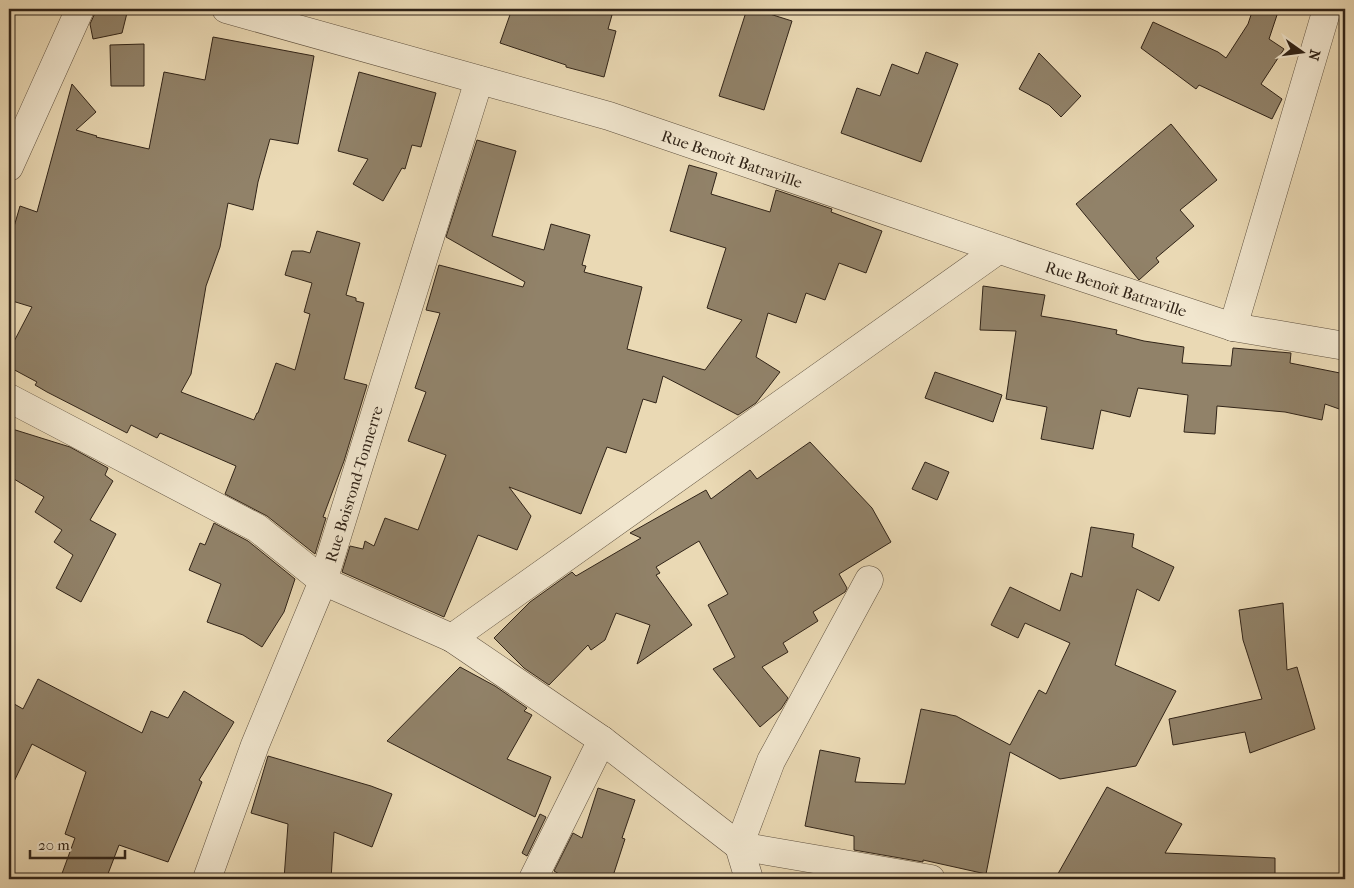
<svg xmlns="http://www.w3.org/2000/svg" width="1354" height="888" viewBox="0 0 1354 888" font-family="'IM FELL French Canon',serif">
	<rect width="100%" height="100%" fill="#ead9b4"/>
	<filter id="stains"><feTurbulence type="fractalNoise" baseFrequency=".004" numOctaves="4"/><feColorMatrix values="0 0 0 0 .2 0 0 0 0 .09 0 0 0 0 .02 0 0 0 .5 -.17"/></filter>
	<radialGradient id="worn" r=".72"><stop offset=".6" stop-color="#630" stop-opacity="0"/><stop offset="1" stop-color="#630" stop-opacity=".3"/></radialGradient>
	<!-- building -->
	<g fill="#918269" stroke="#312418">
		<path d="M117 9H128L122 33 93 39 90 24 95 13Z"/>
		<path d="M512 9H586L612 15 608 29 616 31 604 77 566 67V65L500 43Z"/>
		<path d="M747 9H754L792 21 764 110 719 96Z"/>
		<path d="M1253 9H1279L1269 39 1284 49 1261 84 1282 99 1272 119 1199 85 1196 89 1141 48 1153 22 1218 52 1226 58 1248 24Z"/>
		<path d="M213 37 314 56 298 144 270 139 258 182 253 210 228 203 220 247 206 286 191 374 181 392 254 420 257 413H258L276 363 295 370 310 314 304 312 312 283 285 275 292 251H303L310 253 317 231 360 243 346 295 356 298V301L364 303 344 379 367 385 344 461 323 517 326 518 315 554 267 516 225 494 236 466 160 433 157 438 131 425 127 433 47 392 35 385 37 382 9 367V351L32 307 9 300V244L20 206 37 212 72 84 96 112 76 130 97 136 96 137 149 149 164 72 205 80Z"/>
		<path d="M144 44V86H111L110 45Z"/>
		<path d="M926 52 958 64 921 162 841 133 857 88 880 96 892 64 918 74Z"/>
		<path d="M1039 53 1081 96 1061 117 1049 105 1019 89Z"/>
		<path d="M359 72 436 93 421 147 412 145 405 169 402 168 383 201 353 184 368 159 338 151Z"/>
		<path d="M1171 124 1217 180 1180 210 1194 226 1156 258 1159 262 1139 280 1076 204Z"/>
		<path d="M477 140 516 151 492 236 544 250 551 224 590 235 582 265 586 266 584 272 642 287 627 349 705 370 742 320 707 308 726 248 670 231 689 165 717 173 711 194 770 212 776 190 832 209 831 212 882 231 866 273 839 263 825 300 806 293 796 323 768 313 756 357 780 372 756 403 738 415 663 376 656 403 643 399 626 453 607 447 581 514 509 487 531 516 517 550 478 535 444 617 342 572 350 546 363 549 365 541 374 546 385 518 418 530 446 455 408 441 426 392 415 388 440 313 426 310 439 265 523 287 525 282 446 237Z"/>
		<path d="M983 286 1045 295 1041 316 1071 321 1117 330 1116 334 1144 341 1184 347 1182 363 1231 366 1233 348 1291 353 1290 363 1345 374V411L1325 404 1322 420 1285 412 1217 406 1215 434 1184 432 1188 395 1138 388 1130 417 1101 410 1093 449 1041 439 1047 407 1006 399 1016 331 980 330Z"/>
		<path d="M935 372 1002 395 993 422 925 398Z"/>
		<path d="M9 428 70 447 108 468 105 475 113 481 90 520 116 534 81 602 56 588 73 555 54 542 62 530 35 512 44 497 9 476Z"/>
		<path d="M810 442 872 508 891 542 839 574 847 588 845 592 813 612 818 621 783 643 788 652 762 667 788 698 781 709 760 727 713 669 735 657 708 605 728 594 699 541 656 567 660 573 656 575 692 625 637 664 650 625 616 613 605 640 591 650 588 645 549 685 524 668 494 638 530 602 572 572 576 576 641 538 630 533 706 490 711 499 750 470 757 479Z"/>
		<path d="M925 462 949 472 937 500 912 489Z"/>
		<path d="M214 523 248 541 295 579 284 612 262 647 243 635 207 622 221 584 189 570 200 543 205 545Z"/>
		<path d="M1091 527 1134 534 1132 547 1174 567 1159 601 1137 589 1115 665 1176 691 1136 766 1060 779 1010 752 986 874 923 860V862L854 850V836L805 826 820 750 860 758 855 782 905 784 921 709 956 716 1010 745 1039 690 1046 694 1070 643 1025 623 1018 638 991 625 1010 587 1060 611 1071 573 1082 577Z"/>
		<path d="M1283 603 1287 670 1297 667 1315 729 1250 753 1245 732 1173 745 1169 719 1262 699 1243 640 1239 610Z"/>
		<path d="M460 667 495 686 527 708 524 711 532 715 507 759 551 777 535 817 387 741Z"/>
		<path d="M38 679 142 733 151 711 168 718 184 691 234 722 199 780 202 782 168 862 119 845 106 879H60L75 838 65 834 86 772 32 744 9 792V701L23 709Z"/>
		<path d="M268 756 371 786 392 794 372 847 334 832 331 879H284L288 824 251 813Z"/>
		<path d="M1107 787 1182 824 1165 853 1275 858V879H1055Z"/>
		<path d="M598 788 635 800 622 838 625 839 612 879H568L554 871 573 833 582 838Z"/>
		<path d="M540 814 546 817 527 856 522 853Z"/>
	</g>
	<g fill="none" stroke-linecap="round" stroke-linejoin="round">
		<defs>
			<g id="street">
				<path d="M226 9 609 116 1033 261 1233 327 1345 346"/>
				<path d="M9 167 80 9"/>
				<path d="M1233 327 1327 9"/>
				<path d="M9 398 257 528 323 581 452 638 602 740 739 846 931 879"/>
				<path d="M452 638 998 250"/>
				<path d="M207 879 255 745 323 581 479 80"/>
				<path d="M533 879 602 740"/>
				<path d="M749 879 739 846 771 761 869 580"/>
			</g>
		</defs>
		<!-- street casing -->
		<use href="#street" stroke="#5f513f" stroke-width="29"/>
		<!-- street -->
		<use href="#street" stroke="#f1e6ce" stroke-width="28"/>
	</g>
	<g text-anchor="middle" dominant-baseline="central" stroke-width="4.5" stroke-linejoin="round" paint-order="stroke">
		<!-- street labels -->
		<g font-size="16" fill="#312418" stroke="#f1e6ce">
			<text transform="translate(732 159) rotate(19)">Rue Benoît Batraville</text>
			<text transform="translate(1116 289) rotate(18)">Rue Benoît Batraville</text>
			<text transform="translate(354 484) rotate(-73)">Rue Boisrond-Tonnerre</text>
		</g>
	</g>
	<!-- margin -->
	<rect width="1354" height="888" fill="none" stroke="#ead9b4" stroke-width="30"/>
	<rect x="10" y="10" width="1334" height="868" fill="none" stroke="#312418" stroke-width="2.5"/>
	<rect x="15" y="15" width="1324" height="858" fill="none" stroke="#312418"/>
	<!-- north arrow -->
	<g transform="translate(1302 52) rotate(104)" stroke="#f1e6ce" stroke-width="4" paint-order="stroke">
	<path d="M0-4L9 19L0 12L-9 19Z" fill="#312418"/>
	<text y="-8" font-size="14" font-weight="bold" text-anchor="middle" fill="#312418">N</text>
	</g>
	<!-- scale -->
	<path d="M30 850v8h95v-8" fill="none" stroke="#312418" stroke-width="2.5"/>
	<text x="38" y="850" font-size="15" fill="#312418" stroke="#f1e6ce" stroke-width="4" paint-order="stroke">20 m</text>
	<rect width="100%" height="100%" filter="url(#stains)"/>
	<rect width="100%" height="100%" fill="url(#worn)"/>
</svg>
